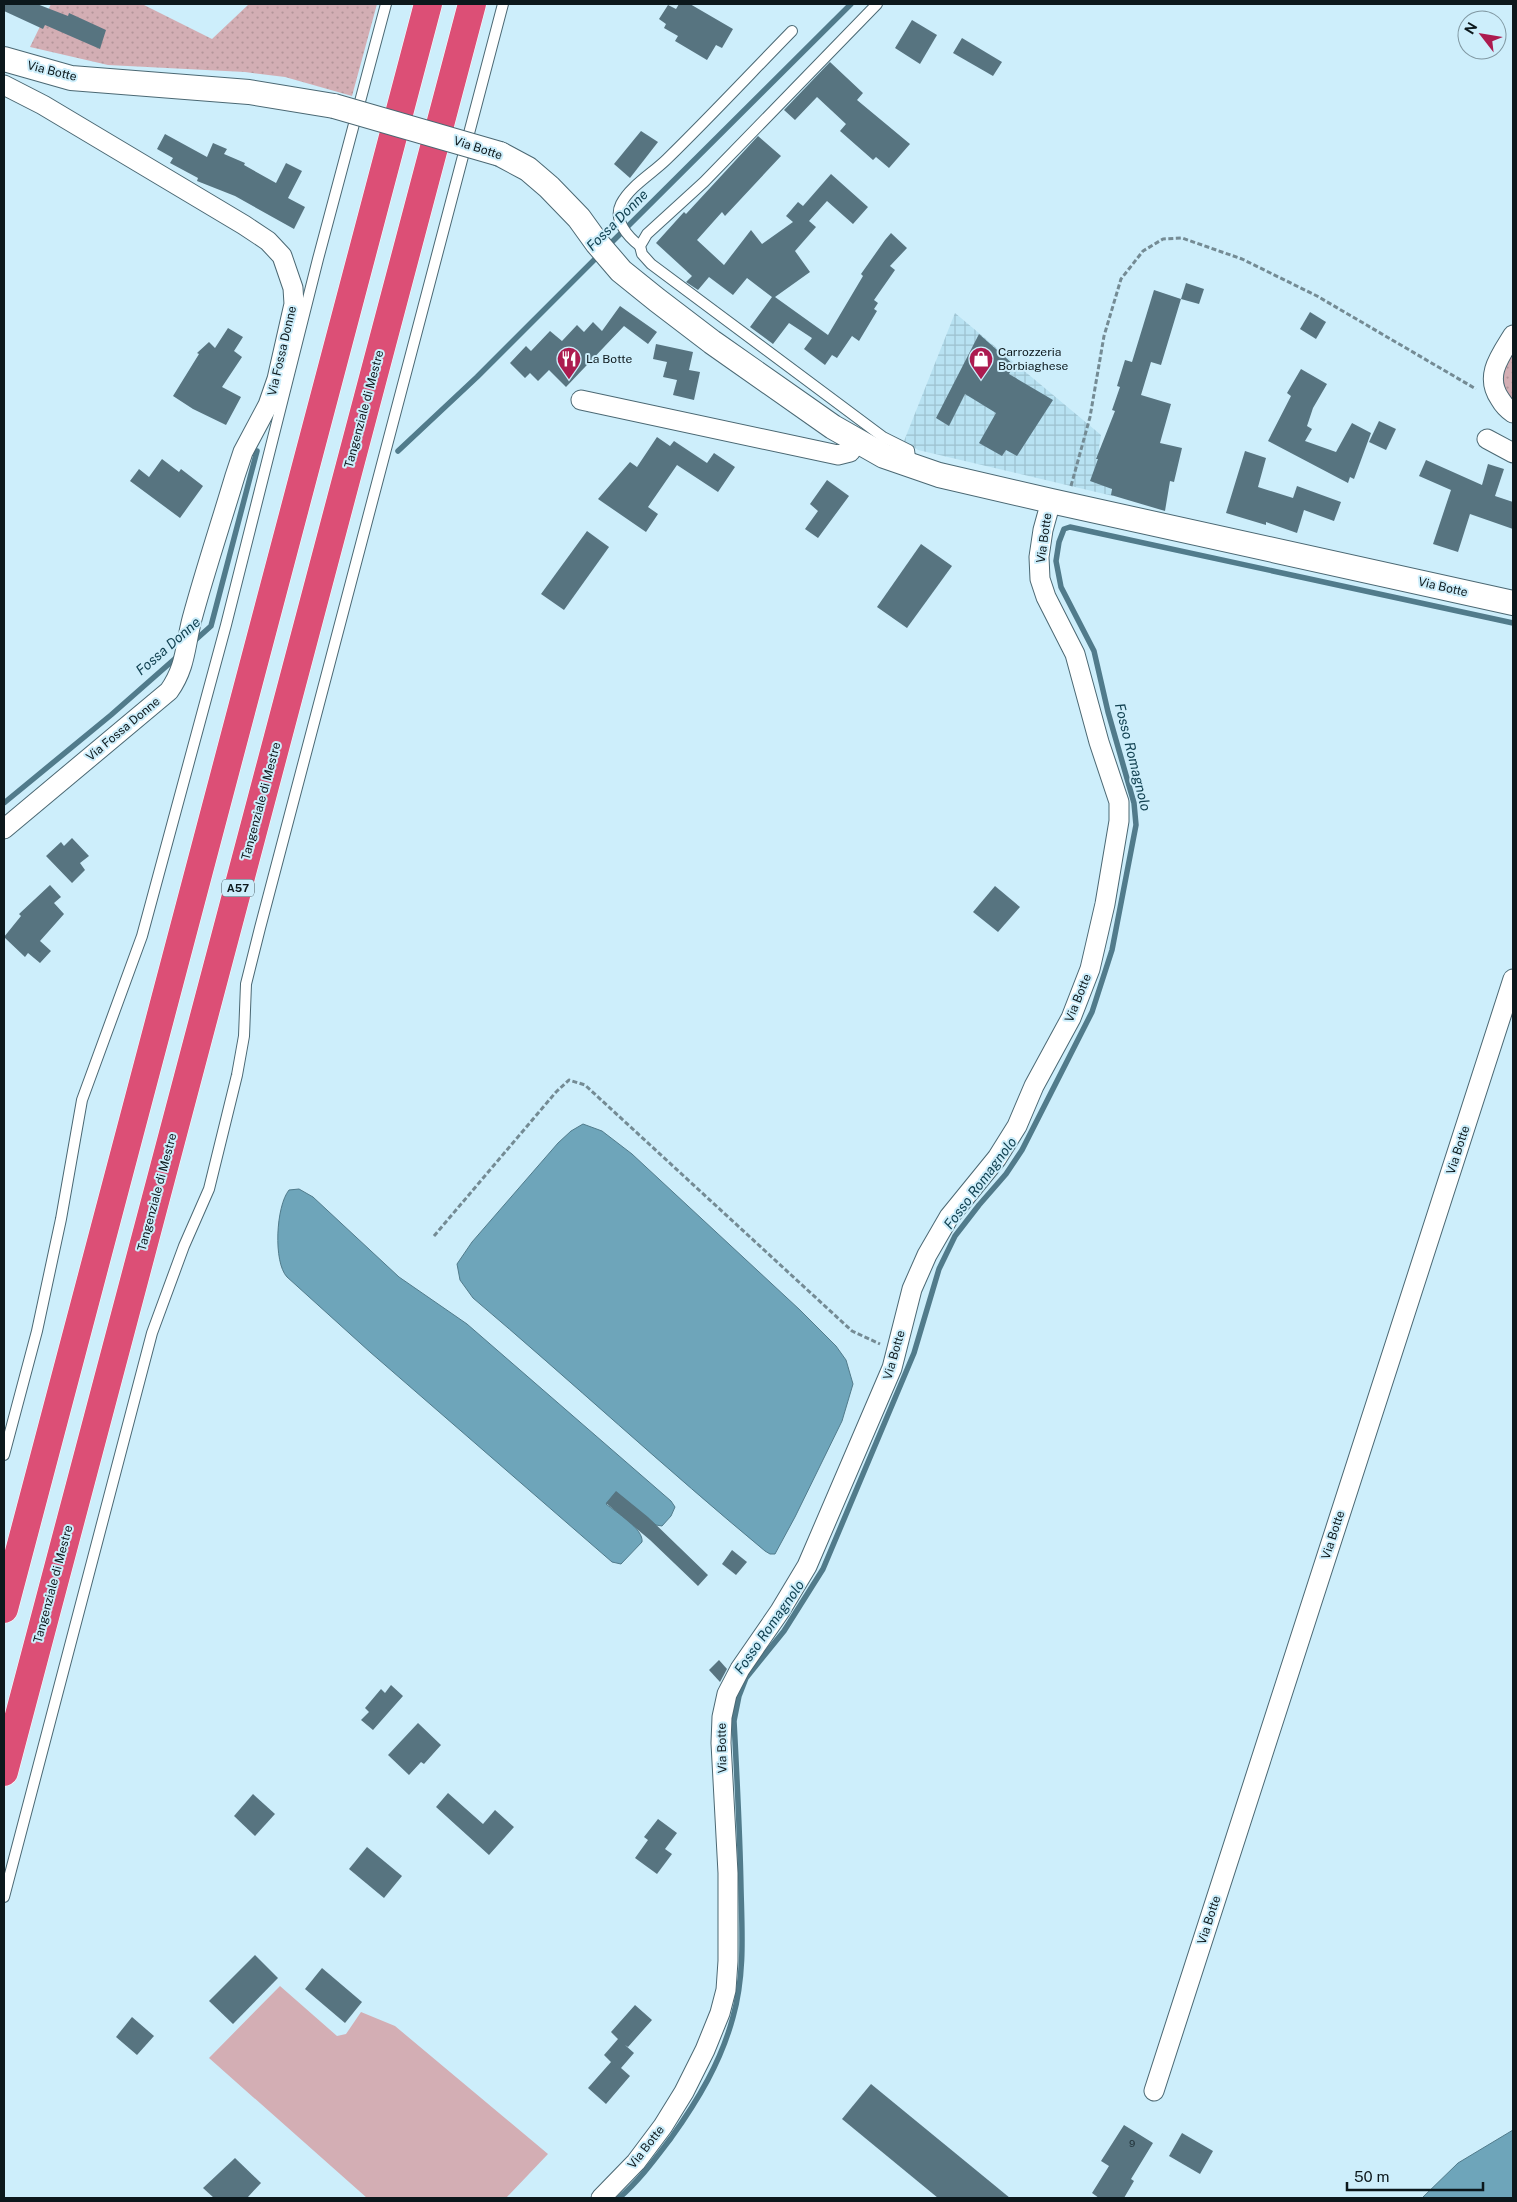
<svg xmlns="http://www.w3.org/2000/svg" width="1517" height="2202" viewBox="0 0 1517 2202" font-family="'Public Sans',sans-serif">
	<defs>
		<pattern id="industrial-grid" width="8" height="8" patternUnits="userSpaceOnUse" patternTransform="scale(1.25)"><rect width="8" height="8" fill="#b8e2f2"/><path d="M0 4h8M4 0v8" fill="none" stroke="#9dc1cf"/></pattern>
		<pattern id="grass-dots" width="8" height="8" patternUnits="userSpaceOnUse" patternTransform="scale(1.25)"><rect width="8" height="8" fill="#d3aeb4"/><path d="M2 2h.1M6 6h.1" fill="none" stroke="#b4959a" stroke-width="1.8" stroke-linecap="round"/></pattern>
	</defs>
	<rect width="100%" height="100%" fill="#cdeefb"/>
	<!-- industrial -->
	<path fill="url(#industrial-grid)" d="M955 313 1101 435 1099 447 1113 496 918 450 904 441Z"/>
	<!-- grass -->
	<g fill="url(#grass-dots)">
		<path d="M51 4H142L212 39 249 4H377L352 96 285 77 245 72 108 65 30 47Z"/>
		<path d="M1513 346V402L1492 390Z"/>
	</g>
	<!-- park -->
	<path fill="#d3aeb4" d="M280 1986 337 2036 346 2034 361 2012 395 2026 548 2154 506 2198H367L209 2058Z"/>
	<!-- water -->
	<g fill="#6ea5ba" stroke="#517b8b">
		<path d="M583 1124 602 1131 632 1154 800 1310 836 1346 846 1360 853 1384 842 1421 795 1517 775 1554H770L765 1551C666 1469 571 1381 473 1298L460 1280 457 1264 472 1242 558 1143 571 1131Z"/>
		<path d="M299 1189 313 1197 399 1277 467 1324 671 1501 675 1507 671 1516 662 1526 656 1525 616 1492 606 1504C616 1512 644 1529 642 1542L621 1564 612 1562 370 1352 287 1277C273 1262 276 1206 289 1190Z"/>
		<path d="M1513 2130V2198H1422L1458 2163Z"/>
	</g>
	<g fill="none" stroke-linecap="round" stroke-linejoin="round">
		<!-- stream -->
		<g stroke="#517b8b" stroke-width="5.5">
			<path d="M607 247 851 4"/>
			<path d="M398 451 477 377 599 255"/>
			<path d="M192 643 211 626 257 451"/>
			<path d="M4 803 111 715 178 656"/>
			<path d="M619 2198C639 2181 655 2159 671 2138 698 2100 721 2062 733 2017 745 1975 742 1931 741 1889 740 1833 737 1777 734 1721L739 1696 746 1678 784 1631 823 1569 914 1353 939 1269 955 1236 979 1205 1006 1174 1022 1150 1092 1012 1112 950 1136 825 1134 803 1108 712 1094 651 1061 587 1056 561 1059 542 1064 529 1070 527 1513 623"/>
		</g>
	</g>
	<!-- building -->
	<g fill="#577480">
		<path d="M4 4H37L68 16 69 13 106 30 100 49 45 25 43 29 4 11Z"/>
		<path d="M679 4H690L733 29 722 48 716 45 707 60 675 41 678 36 664 28 666 24 659 19 668 5 676 9Z"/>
		<path d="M912 20 937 35 920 64 895 48Z"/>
		<path d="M962 38 1002 62 993 76 953 53Z"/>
		<path d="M830 62 863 93 857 100 910 144 889 168 876 157 873 160 840 131 846 124 817 97 795 120 784 110Z"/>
		<path d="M641 131 658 142 630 178 614 164Z"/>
		<path d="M165 134 207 157 213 143 227 149 224 154 245 163 244 165 276 183 286 163 302 171 288 198 305 207 294 229 235 196 197 181 198 178 170 163 173 158 157 149Z"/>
		<path d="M758 136 781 156 725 216 722 212 697 240 724 265 751 230 762 244 793 222 786 216 798 202 803 206 831 174 868 207 853 224 827 201 809 221 816 227 795 251 810 272 775 297 828 335 863 276 861 274 885 240 891 233 907 248 890 266 895 270 874 300 878 303 874 309 877 311 859 341 852 336 837 358 832 355 825 365 804 349 812 338 789 323 773 344 750 327 772 297 747 278 733 295 709 277 698 290 686 282 692 276 656 243 684 212 686 214Z"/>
		<path d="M1186 283 1204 289 1199 304 1181 299Z"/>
		<path d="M1154 290 1181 299 1161 365 1151 362 1141 395 1171 404 1160 443 1182 448 1174 482 1170 481 1165 511 1111 495 1112 489 1090 481 1098 459H1096L1115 411 1112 410 1120 387 1117 386 1125 360 1132 362Z"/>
		<path d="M620 306 657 332 648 344 624 326 566 387 549 370 538 381 530 373 525 378 510 363 526 346 531 351 550 331 562 341 577 325 584 332 593 322 602 331Z"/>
		<path d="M1310 312 1326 322 1316 339 1300 329Z"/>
		<path d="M228 328 243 337 234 351 242 357 222 387 241 397 226 425 193 409 173 396 199 354 197 353 209 342 215 348Z"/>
		<path d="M979 334 1014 365 1009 374 1053 400 1017 456 1006 450 1002 456 979 443 996 413 965 394 949 426 936 418Z"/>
		<path d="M656 344 693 352 689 370 700 372 694 400 673 395 677 380 663 377 667 362 653 359Z"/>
		<path d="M1301 369 1327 384 1313 408 1307 426 1312 429 1305 441 1336 452 1352 423 1371 433 1354 479 1350 477 1348 483 1268 441 1291 396 1287 393Z"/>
		<path d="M1379 421 1396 429 1386 450 1369 442Z"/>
		<path d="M657 437 670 446 674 441 707 463 714 453 735 467 718 492 677 465 648 507 658 514 646 532 598 499 630 462 637 467Z"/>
		<path d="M1245 451 1266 458 1258 487 1293 498 1297 486 1341 502 1334 521 1304 510 1297 533 1266 522V525L1226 513Z"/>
		<path d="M162 459 179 472 181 469 203 486 180 518 130 481 139 469 149 477Z"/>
		<path d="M1426 460 1482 485 1488 464 1504 469 1495 496 1513 502V529L1470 514 1458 552 1433 544 1451 490 1419 476Z"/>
		<path d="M827 480 849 496 818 538 805 529 818 511 810 504Z"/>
		<path d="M587 531 609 547 564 610 541 594Z"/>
		<path d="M921 544 952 566 907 628 877 607Z"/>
		<path d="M72 838 89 856 80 863 85 870 72 883 46 856 61 842 64 846Z"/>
		<path d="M50 885 61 897 54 903 64 914 40 941 51 951 40 963 28 953 25 957 4 937 21 916 19 914Z"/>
		<path d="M995 886 1020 907 998 932 973 912Z"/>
		<path d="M616 1491 648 1517 708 1575 698 1586 650 1540 606 1503Z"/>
		<path d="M732 1550 747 1562 736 1575 722 1564Z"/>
		<path d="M719 1660 727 1669 720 1682 709 1670Z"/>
		<path d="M391 1685 403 1696 373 1730 361 1720 369 1712 365 1708 381 1689 385 1693Z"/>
		<path d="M418 1723 441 1745 424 1764 421 1762 409 1775 388 1755Z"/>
		<path d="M448 1793 483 1824 495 1810 514 1827 489 1855 436 1807Z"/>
		<path d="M253 1794 275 1814 255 1836 234 1816Z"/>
		<path d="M658 1819 677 1833 665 1849 672 1854 657 1874 635 1858 648 1840 644 1837Z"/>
		<path d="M367 1847 402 1876 384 1898 349 1869Z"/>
		<path d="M255 1955 278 1978 233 2024 209 2001Z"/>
		<path d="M322 1968 362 2002 345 2023 305 1989Z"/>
		<path d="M635 2005 652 2020 628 2047 625 2045 634 2053 621 2068 630 2076 606 2104 588 2088 611 2062 604 2055 618 2039 611 2032Z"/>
		<path d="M132 2017 154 2036 137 2055 116 2037Z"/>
		<path d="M871 2084 1010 2198H938L842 2119Z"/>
		<path d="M1124 2125 1153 2143 1131 2179 1134 2181 1124 2198H1099L1092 2193 1109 2166 1101 2161Z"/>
		<path d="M1182 2133 1213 2151 1200 2174 1169 2156Z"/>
		<path d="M235 2158 261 2183 247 2198H214L203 2188Z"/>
	</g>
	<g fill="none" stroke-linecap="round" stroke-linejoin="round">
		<defs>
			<g id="service">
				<path d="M877 4 704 182 647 234 640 246 642 254 651 264 883 437 909 450 911 465"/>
				<path d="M640 246C628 237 613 220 621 204 630 186 653 173 667 159 710 117 750 74 792 31"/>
				<path d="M4 1455 37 1331 61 1219 82 1100 142 936 226 625 318 259 386 4"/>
				<path d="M4 1897 152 1333 184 1246 209 1189 237 1075 244 1036 246 984 260 928 503 4"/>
			</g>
			<g id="minor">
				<path d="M4 85 43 105 244 225 268 241 282 256 293 288 294 304 277 379 268 405 243 452 235 476C221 523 205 571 192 619 185 646 186 667 169 691L4 829"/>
				<path d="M1513 335C1500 356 1484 376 1500 399 1504 406 1507 409 1513 413"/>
				<path d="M581 400 838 455 850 452 857 442"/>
				<path d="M1487 439 1513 453"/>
				<path d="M1154 2091 1513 979"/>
				<path d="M601 2198 636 2162 663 2126 684 2092 705 2050 720 2013 726 1990 728 1961V1873L721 1743 722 1717 727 1694 740 1669 780 1611 807 1566 892 1368 912 1289 927 1255 949 1217 997 1158 1017 1126 1034 1086 1071 1018 1090 969 1105 904 1119 821V802L1099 742 1075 654 1046 597 1040 579 1039 557 1043 530 1051 501"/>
			</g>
			<g id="tertiary">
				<path d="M4 59 71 78 249 92 334 106"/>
				<path d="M500 154 528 169 549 187 579 218 597 243 621 271 657 300 712 342 833 427 884 456 939 475 1051 501 1513 603"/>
			</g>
			<g id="motorway">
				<path d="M4 1609 428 4"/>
				<path d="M4 1772 472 4"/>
			</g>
		</defs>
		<!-- service casing -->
		<use href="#service" stroke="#4b6873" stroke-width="12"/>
		<!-- minor casing -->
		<use href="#minor" stroke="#4b6873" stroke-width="21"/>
		<!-- tertiary casing -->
		<use href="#tertiary" stroke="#4b6873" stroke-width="26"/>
		<!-- motorway casing -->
		<use href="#motorway" stroke="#fff" stroke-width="29"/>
		<!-- path -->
		<g stroke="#748b94" stroke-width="3" stroke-dasharray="5 2.5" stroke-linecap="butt">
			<path d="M1071 486 1090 417 1104 336 1121 279 1143 251 1163 239 1182 238 1242 259 1317 296 1476 389"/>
			<path d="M434 1236 556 1092 569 1080 585 1085 852 1331 880 1344"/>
		</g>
		<!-- service -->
		<use href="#service" stroke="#fff" stroke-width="10"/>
		<!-- minor -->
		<use href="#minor" stroke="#fff" stroke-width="19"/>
		<!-- tertiary -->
		<use href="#tertiary" stroke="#fff" stroke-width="24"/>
		<!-- motorway -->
		<use href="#motorway" stroke="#dc4f76" stroke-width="28"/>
		<defs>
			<path id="tertiary-bridge" d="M334 106 500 154"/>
		</defs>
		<!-- tertiary-bridge casing -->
		<use href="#tertiary-bridge" stroke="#4b6873" stroke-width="26" stroke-linecap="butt"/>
		<!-- tertiary-bridge -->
		<use href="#tertiary-bridge" stroke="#fff" stroke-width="24"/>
	</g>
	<!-- icons -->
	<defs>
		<symbol id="restaurant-pin" viewBox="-11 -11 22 30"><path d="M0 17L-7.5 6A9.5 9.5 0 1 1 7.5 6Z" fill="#ac1b4f" stroke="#cdeefb"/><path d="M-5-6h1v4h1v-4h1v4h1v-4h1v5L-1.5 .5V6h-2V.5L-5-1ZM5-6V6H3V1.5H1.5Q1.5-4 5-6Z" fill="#fff"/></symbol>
		<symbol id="shop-pin" viewBox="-11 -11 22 30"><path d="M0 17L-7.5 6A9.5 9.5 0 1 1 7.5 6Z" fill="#ac1b4f" stroke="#cdeefb"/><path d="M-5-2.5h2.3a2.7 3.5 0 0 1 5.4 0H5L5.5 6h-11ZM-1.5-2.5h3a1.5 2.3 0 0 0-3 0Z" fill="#fff"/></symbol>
	</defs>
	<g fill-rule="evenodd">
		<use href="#restaurant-pin" x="555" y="345" width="28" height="38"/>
		<use href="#shop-pin" x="967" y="345" width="28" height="38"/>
	</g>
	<g text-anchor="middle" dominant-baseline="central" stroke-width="4" stroke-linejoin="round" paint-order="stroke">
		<!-- number labels -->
		<g font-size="10" fill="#1f2f35">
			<text x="1132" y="2143">9</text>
		</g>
		<!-- shield labels -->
		<rect fill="#cdeefb" stroke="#46585f" stroke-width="1" x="222" y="879.5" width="32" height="17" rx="4"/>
		<g font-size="11" font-weight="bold" fill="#0c181c">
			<text x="238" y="888">A57</text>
		</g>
		<!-- street labels -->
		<g font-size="12" fill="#0c181c" stroke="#cdeefb">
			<text transform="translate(52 71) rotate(14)">Via Botte</text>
			<text transform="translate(478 148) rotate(18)">Via Botte</text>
			<text transform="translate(282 351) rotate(-77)">Via Fossa Donne</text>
			<text transform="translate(364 409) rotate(-75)">Tangenziale di Mestre</text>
			<text transform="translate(1044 538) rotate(-82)">Via Botte</text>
			<text transform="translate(1443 587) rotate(13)">Via Botte</text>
			<text transform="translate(123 729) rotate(-40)">Via Fossa Donne</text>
			<text transform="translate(261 801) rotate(-75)">Tangenziale di Mestre</text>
			<text transform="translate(1078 998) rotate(-68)">Via Botte</text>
			<text transform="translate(1458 1150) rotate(-72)">Via Botte</text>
			<text transform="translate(157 1192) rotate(-75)">Tangenziale di Mestre</text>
			<text transform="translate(894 1355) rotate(-74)">Via Botte</text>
			<text transform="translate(1333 1535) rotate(-72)">Via Botte</text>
			<text transform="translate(53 1584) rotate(-75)">Tangenziale di Mestre</text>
			<text transform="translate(722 1748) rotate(-91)">Via Botte</text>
			<text transform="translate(1209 1920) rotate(-72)">Via Botte</text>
			<text transform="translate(646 2147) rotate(-52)">Via Botte</text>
		</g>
		<!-- poi labels -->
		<g font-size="12" fill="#0c181c" stroke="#cdeefb" text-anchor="start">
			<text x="998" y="352">Carrozzeria<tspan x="998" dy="14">Borbiaghese</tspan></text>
			<text x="586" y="359">La Botte</text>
		</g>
		<!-- water labels -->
		<g font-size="14" font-style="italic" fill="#124252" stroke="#cdeefb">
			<text transform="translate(617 220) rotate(-45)">Fossa Donne</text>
			<text transform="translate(168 646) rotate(-41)">Fossa Donne</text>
			<text transform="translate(1133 757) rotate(76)">Fosso Romagnolo</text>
			<text transform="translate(980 1183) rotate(-53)">Fosso Romagnolo</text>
			<text transform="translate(769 1627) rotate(-55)">Fosso Romagnolo</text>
		</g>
	</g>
	<!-- border -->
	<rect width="1517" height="2202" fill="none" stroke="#0c181c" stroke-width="10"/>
	<!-- north arrow -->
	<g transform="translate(1482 35) rotate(301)"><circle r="24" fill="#cdeefb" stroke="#8098a2"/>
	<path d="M0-4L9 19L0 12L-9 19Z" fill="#ac1b4f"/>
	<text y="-8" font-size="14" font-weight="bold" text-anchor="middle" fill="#0c181c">N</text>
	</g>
	<!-- scale -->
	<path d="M1347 2182v8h136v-8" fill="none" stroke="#0c181c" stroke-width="2.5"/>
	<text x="1354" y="2182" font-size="15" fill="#0c181c" stroke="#cdeefb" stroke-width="4" paint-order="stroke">50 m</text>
</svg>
